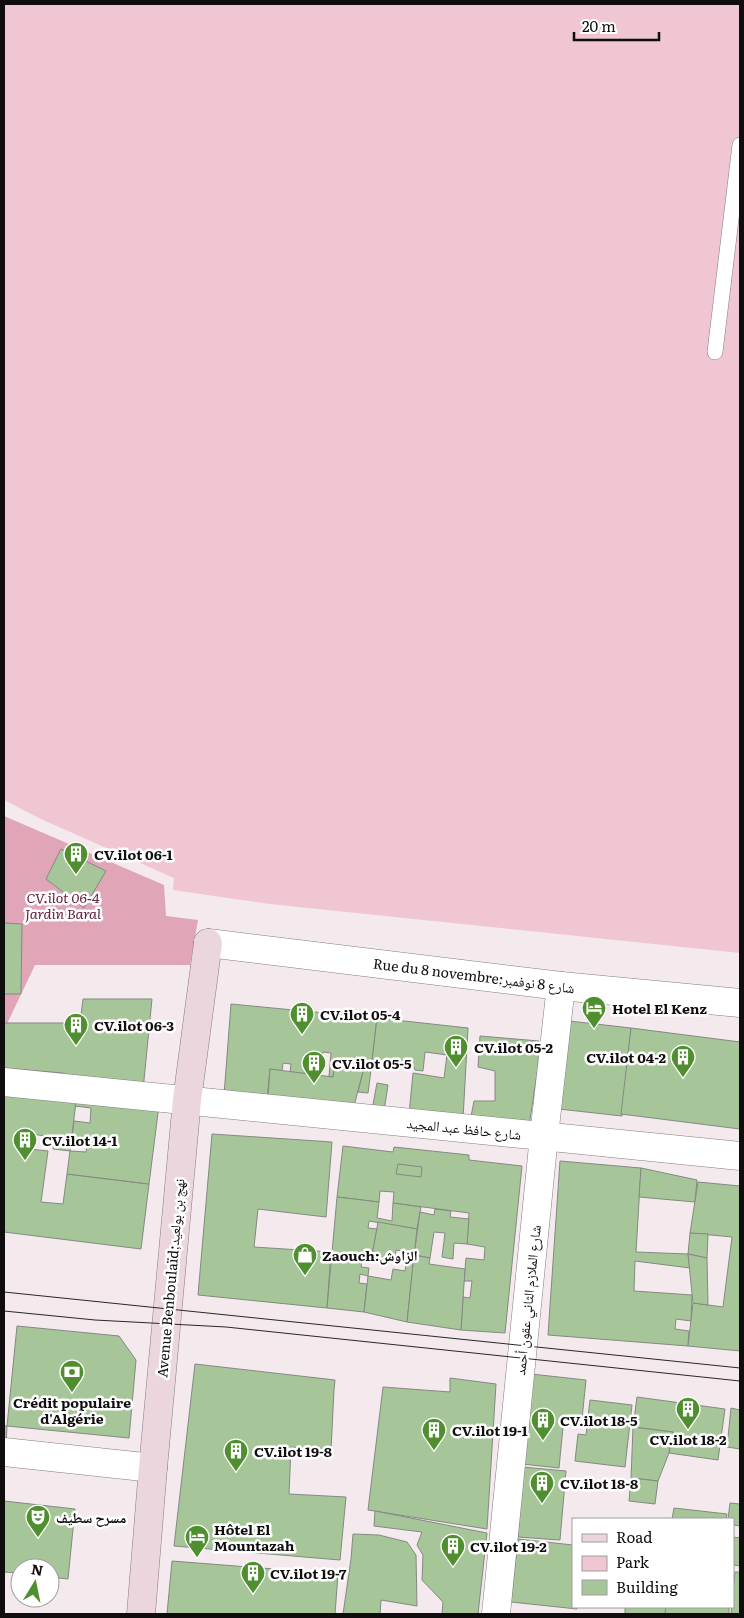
<svg xmlns="http://www.w3.org/2000/svg" width="744" height="1618" viewBox="0 0 744 1618" font-family="Literata,'Noto Naskh Arabic',serif">
	<rect width="100%" height="100%" fill="#f4e9ec"/>
	<!-- green -->
	<path fill="#efc6d1" d="M4 4H740V953L270 904 173 890 174 878 41 819 4 800Z"/>
	<!-- forest -->
	<path fill="#e0a5b7" d="M4 816 164 885 166 916 198 920 190 965H35L4 1030Z"/>
	<!-- building -->
	<g fill="#a6c699" stroke="#848982">
		<path d="M61 849 106 871 84 908 46 879Z"/>
		<path d="M4 923 22 924 21 994H4Z"/>
		<path d="M83 999H152L143 1090 62 1079 63 1073 4 1068V1023H80Z"/>
		<path d="M231 1004 377 1018 371 1070 336 1062 333 1077 329 1076 331 1053 323 1052 319 1075 290 1072 291 1064 283 1063 282 1071 270 1069 267 1100 224 1095Z"/>
		<path d="M377 1018 468 1028 463 1119 409 1114 413 1073 444 1078 447 1055 425 1052 423 1071 415 1070 414 1067 372 1061Z"/>
		<path d="M569 1021 631 1028 622 1116 559 1109Z"/>
		<path d="M631 1028 740 1042V1129L621 1114Z"/>
		<path d="M480 1036 539 1041 538 1067 529 1126 470 1122 474 1101H495V1071L478 1067Z"/>
		<path d="M335 1062 364 1068 354 1106 268 1097 270 1069 333 1077Z"/>
		<path d="M364 1068 371 1070 368 1093 358 1092Z"/>
		<path d="M377 1083 388 1085 384 1111 372 1110Z"/>
		<path d="M4 1085 77 1094 70 1151 53 1149 54 1137 31 1134 29 1149 48 1151 41 1202 63 1204 67 1174 149 1184 141 1249 4 1232Z"/>
		<path d="M77 1094 159 1105 149 1184 67 1174 70 1151 86 1152 88 1139 72 1137 74 1121 90 1123 91 1108 75 1106Z"/>
		<path d="M212 1134 332 1142 326 1217 258 1209 254 1247 331 1252 327 1308 198 1295Z"/>
		<path d="M343 1146 393 1152 394 1147 469 1155V1160L522 1166 505 1333 461 1330 463 1297 470 1298 472 1281H464L466 1258 484 1260 485 1247 467 1244 469 1213 393 1203 394 1192 380 1191 379 1202 337 1197Z"/>
		<path d="M560 1161 641 1168 636 1252 688 1254 690 1268 635 1261 634 1291 692 1295 691 1321 676 1319 675 1329 689 1331 688 1346 548 1335Z"/>
		<path d="M398 1164 422 1167 421 1177 396 1174Z"/>
		<path d="M641 1168 697 1180 695 1202 639 1197Z"/>
		<path d="M698 1182 740 1186V1351L688 1346 693 1303 723 1307 732 1237 690 1233Z"/>
		<path d="M337 1197 379 1202 377 1218 392 1221 393 1203 421 1207 417 1229 369 1221 368 1228 377 1229 371 1261 362 1260 361 1267 369 1268 368 1276 360 1274 359 1283 367 1284 364 1312 327 1308Z"/>
		<path d="M435 1209 451 1211 450 1217 469 1219 467 1244 454 1243 453 1259 442 1257 445 1233 434 1232 430 1258 414 1255 420 1212 434 1215Z"/>
		<path d="M378 1222 417 1229 407 1322 364 1312 368 1276 391 1280 393 1269 405 1271 408 1252 396 1250 395 1259 372 1256Z"/>
		<path d="M690 1233 708 1234 707 1258 688 1254Z"/>
		<path d="M688 1254 707 1258 708 1305 693 1303Z"/>
		<path d="M414 1255 430 1258 429 1264 465 1269 461 1330 407 1322Z"/>
		<path d="M17 1326 119 1336 136 1360 129 1438 7 1426Z"/>
		<path d="M195 1364 335 1380 334 1390 331 1450 291 1447 289 1494 346 1497 340 1560 174 1546Z"/>
		<path d="M531 1374 586 1380 582 1419 564 1417 559 1468 522 1464Z"/>
		<path d="M450 1378 496 1384 487 1529 368 1510 383 1387 450 1392Z"/>
		<path d="M637 1397 725 1409 718 1460 669 1453 673 1432 633 1427Z"/>
		<path d="M590 1400 632 1405 625 1467 575 1461 578 1434 586 1435Z"/>
		<path d="M731 1408 740 1410V1449L727 1447Z"/>
		<path d="M4 1426H7L6 1446H4Z"/>
		<path d="M633 1427 673 1432 669 1453 658 1481 631 1478Z"/>
		<path d="M523 1467 566 1471 560 1540 518 1537Z"/>
		<path d="M631 1478 658 1481 655 1504 629 1501Z"/>
		<path d="M4 1501 75 1509 68 1579 50 1577V1568H20V1573L4 1572Z"/>
		<path d="M730 1503 740 1504V1526L733 1525V1519H728Z"/>
		<path d="M674 1508 727 1514 726 1519H672Z"/>
		<path d="M375 1511 487 1533 478 1614H442L443 1602 422 1580 423 1555 417 1545 422 1532 374 1526Z"/>
		<path d="M353 1534 379 1535 407 1542 416 1555 417 1606 381 1600 380 1614H343L351 1559Z"/>
		<path d="M733 1537 740 1538V1566L733 1565Z"/>
		<path d="M518 1539 573 1545V1607H577V1609L511 1602Z"/>
		<path d="M172 1561 338 1574 335 1614H167Z"/>
		<path d="M735 1572H740V1614H731Z"/>
		<path d="M625 1607H666L665 1614H625Z"/>
		<path d="M666 1607H729V1614H665Z"/>
	</g>
	<g fill="none" stroke-linecap="round" stroke-linejoin="round">
		<defs>
			<path id="lane" d="M715 352 740 145"/>
			<g id="street">
				<path d="M208 943 561 986 740 1003"/>
				<path d="M4 1082 740 1156"/>
				<path d="M4 1452 153 1468"/>
				<path d="M496 1614 544 1136 561 986"/>
			</g>
			<path id="secondary" d="M141 1614 153 1468 187 1100 208 943"/>
		</defs>
		<!-- lane casing -->
		<use href="#lane" stroke="#867c7f" stroke-width="16"/>
		<!-- street casing -->
		<use href="#street" stroke="#867c7f" stroke-width="29"/>
		<!-- secondary casing -->
		<use href="#secondary" stroke="#867c7f" stroke-width="29"/>
		<!-- lane -->
		<use href="#lane" stroke="#fff" stroke-width="15"/>
		<!-- street -->
		<use href="#street" stroke="#fff" stroke-width="28"/>
		<!-- secondary -->
		<use href="#secondary" stroke="#ecd6dd" stroke-width="28"/>
		<!-- tram -->
		<g stroke="#2b2728" stroke-width="1">
			<path d="M4 1292 740 1368"/>
			<path d="M4 1311 95 1320 226 1327 740 1381"/>
		</g>
	</g>
	<!-- icons -->
	<defs>
		<symbol id="building-pin" viewBox="-11 -11 22 30"><path d="M0 17L-7.5 6A9.5 9.5 0 1 1 7.5 6Z" fill="#508f30" stroke="#fff"/><path d="M-4-6H4V6H1V3H-1V6H-4ZM-2.5-4.3h1.7v1.8h-1.7ZM.8-4.3h1.7v1.8H.8ZM-2.5-1h1.7V.8h-1.7ZM.8-1h1.7V.8H.8Z" fill="#fff"/></symbol>
		<symbol id="hotel-pin" viewBox="-11 -11 22 30"><path d="M0 17L-7.5 6A9.5 9.5 0 1 1 7.5 6Z" fill="#508f30" stroke="#fff"/><path d="M-6-4.5h1.5V1H6V5H4.5V3h-9V5H-6ZM-4 0a1.8 1.8 0 1 1 3.6 0ZM.5 0V-2.5h3Q6-2.5 6 0Z" fill="#fff"/></symbol>
		<symbol id="shop-pin" viewBox="-11 -11 22 30"><path d="M0 17L-7.5 6A9.5 9.5 0 1 1 7.5 6Z" fill="#508f30" stroke="#fff"/><path d="M-5-2.5h2.3a2.7 3.5 0 0 1 5.4 0H5L5.5 6h-11ZM-1.5-2.5h3a1.5 2.3 0 0 0-3 0Z" fill="#fff"/></symbol>
		<symbol id="bank-pin" viewBox="-11 -11 22 30"><path d="M0 17L-7.5 6A9.5 9.5 0 1 1 7.5 6Z" fill="#508f30" stroke="#fff"/><path d="M-6-4H6V4H-6ZM0-2.3a2.3 2.3 0 1 0 0 4.6a2.3 2.3 0 1 0 0-4.6Z" fill="#fff"/></symbol>
		<symbol id="theatre-pin" viewBox="-11 -11 22 30"><path d="M0 17L-7.5 6A9.5 9.5 0 1 1 7.5 6Z" fill="#508f30" stroke="#fff"/><path d="M-5-5.5Q0-4 5-5.5V0Q5 5 0 6Q-5 5-5 0ZM-3.3-2.5H-1v1.5H-3.3ZM1-2.5H3.3v1.5H1ZM-2.8 1Q0 5.5 2.8 1Z" fill="#fff"/></symbol>
	</defs>
	<g fill-rule="evenodd">
		<use href="#building-pin" x="62" y="840" width="28" height="38"/>
		<use href="#hotel-pin" x="580" y="994" width="28" height="38"/>
		<use href="#building-pin" x="288" y="1000" width="28" height="38"/>
		<use href="#building-pin" x="62" y="1011" width="28" height="38"/>
		<use href="#building-pin" x="442" y="1033" width="28" height="38"/>
		<use href="#building-pin" x="669" y="1043" width="28" height="38"/>
		<use href="#building-pin" x="300" y="1049" width="28" height="38"/>
		<use href="#building-pin" x="11" y="1126" width="28" height="38"/>
		<use href="#shop-pin" x="291" y="1241" width="28" height="38"/>
		<use href="#bank-pin" x="58" y="1358" width="28" height="38"/>
		<use href="#building-pin" x="674" y="1395" width="28" height="38"/>
		<use href="#building-pin" x="529" y="1406" width="28" height="38"/>
		<use href="#building-pin" x="420" y="1416" width="28" height="38"/>
		<use href="#building-pin" x="222" y="1437" width="28" height="38"/>
		<use href="#building-pin" x="528" y="1469" width="28" height="38"/>
		<use href="#theatre-pin" x="24" y="1503" width="28" height="38"/>
		<use href="#hotel-pin" x="183" y="1523" width="28" height="38"/>
		<use href="#building-pin" x="439" y="1532" width="28" height="38"/>
		<use href="#building-pin" x="239" y="1559" width="28" height="38"/>
	</g>
	<g text-anchor="middle" dominant-baseline="central" stroke-width="5" stroke-linejoin="round" paint-order="stroke">
		<!-- poi labels -->
		<g font-size="14" font-weight="bold" fill="#100d0e" stroke="#fff" text-anchor="start">
			<text x="94" y="854">CV.ilot 06-1</text>
			<text x="612" y="1008">Hotel El Kenz</text>
			<text x="320" y="1014">CV.ilot 05-4</text>
			<text x="94" y="1025">CV.ilot 06-3</text>
			<text x="474" y="1047">CV.ilot 05-2</text>
			<text x="666" y="1057" text-anchor="end">CV.ilot 04-2</text>
			<text x="332" y="1063">CV.ilot 05-5</text>
			<text x="42" y="1140">CV.ilot 14-1</text>
			<text x="322" y="1255">Zaouch:الزاوش</text>
			<text x="72" y="1402" text-anchor="middle">Crédit populaire<tspan x="72" dy="16">d'Algérie</tspan></text>
			<text x="560" y="1420">CV.ilot 18-5</text>
			<text x="452" y="1430">CV.ilot 19-1</text>
			<text x="688" y="1439" text-anchor="middle">CV.ilot 18-2</text>
			<text x="254" y="1451">CV.ilot 19-8</text>
			<text x="560" y="1483">CV.ilot 18-8</text>
			<text x="56" y="1517">مسرح سطيف</text>
			<text x="214" y="1529">Hôtel El<tspan x="214" dy="16">Mountazah</tspan></text>
			<text x="470" y="1546">CV.ilot 19-2</text>
			<text x="270" y="1573">CV.ilot 19-7</text>
		</g>
		<!-- park labels -->
		<g font-size="14" font-style="italic" fill="#67223d" stroke="#fff">
			<text x="63" y="897">CV.ilot 06-4<tspan x="63" dy="16">Jardin Baral</tspan></text>
		</g>
		<!-- street labels -->
		<g font-size="14" fill="#100d0e" stroke="#fff">
			<text transform="translate(474 975) rotate(7)">Rue du 8 novembre;شارع 8 نوفمبر</text>
			<text transform="translate(464 1128) rotate(6)">شارع حافظ عبد المجيد</text>
			<text transform="translate(170 1278) rotate(-85)">Avenue Benboulaïd;نهج بن بولعيد</text>
			<text transform="translate(527 1300) rotate(-84)">شارع الملازم الثاني عقون أحمد</text>
		</g>
	</g>
	<!-- border -->
	<rect width="744" height="1618" fill="none" stroke="#100d0e" stroke-width="10"/>
	<!-- legend -->
	<rect x="572" y="1518" width="162" height="90" fill="#ffffff" stroke="#9f9e9f"/>
	<rect x="582" y="1534" width="25" height="8" fill="#ecd6dd" stroke="#9f9e9f"/>
	<text x="616" y="1543" font-size="15" fill="#100d0e">Road</text>
	<rect x="582" y="1556" width="25" height="15" fill="#efc6d1" stroke="#9f9e9f"/>
	<text x="616" y="1568" font-size="15" fill="#100d0e">Park</text>
	<rect x="582" y="1580" width="25" height="15" fill="#a6c699" stroke="#9f9e9f"/>
	<text x="616" y="1593" font-size="15" fill="#100d0e">Building</text>
	<!-- north arrow -->
	<g transform="translate(35 1583) rotate(10)"><circle r="24" fill="#ffffff" stroke="#9f9e9f"/>
	<path d="M0-4L9 19L0 12L-9 19Z" fill="#508f30"/>
	<text y="-8" font-size="14" font-weight="bold" text-anchor="middle" fill="#100d0e">N</text>
	</g>
	<!-- scale -->
	<path d="M574 32v8h85v-8" fill="none" stroke="#100d0e" stroke-width="2.5"/>
	<text x="582" y="32" font-size="15" fill="#100d0e" stroke="#ffffff" stroke-width="4" paint-order="stroke">20 m</text>
</svg>
